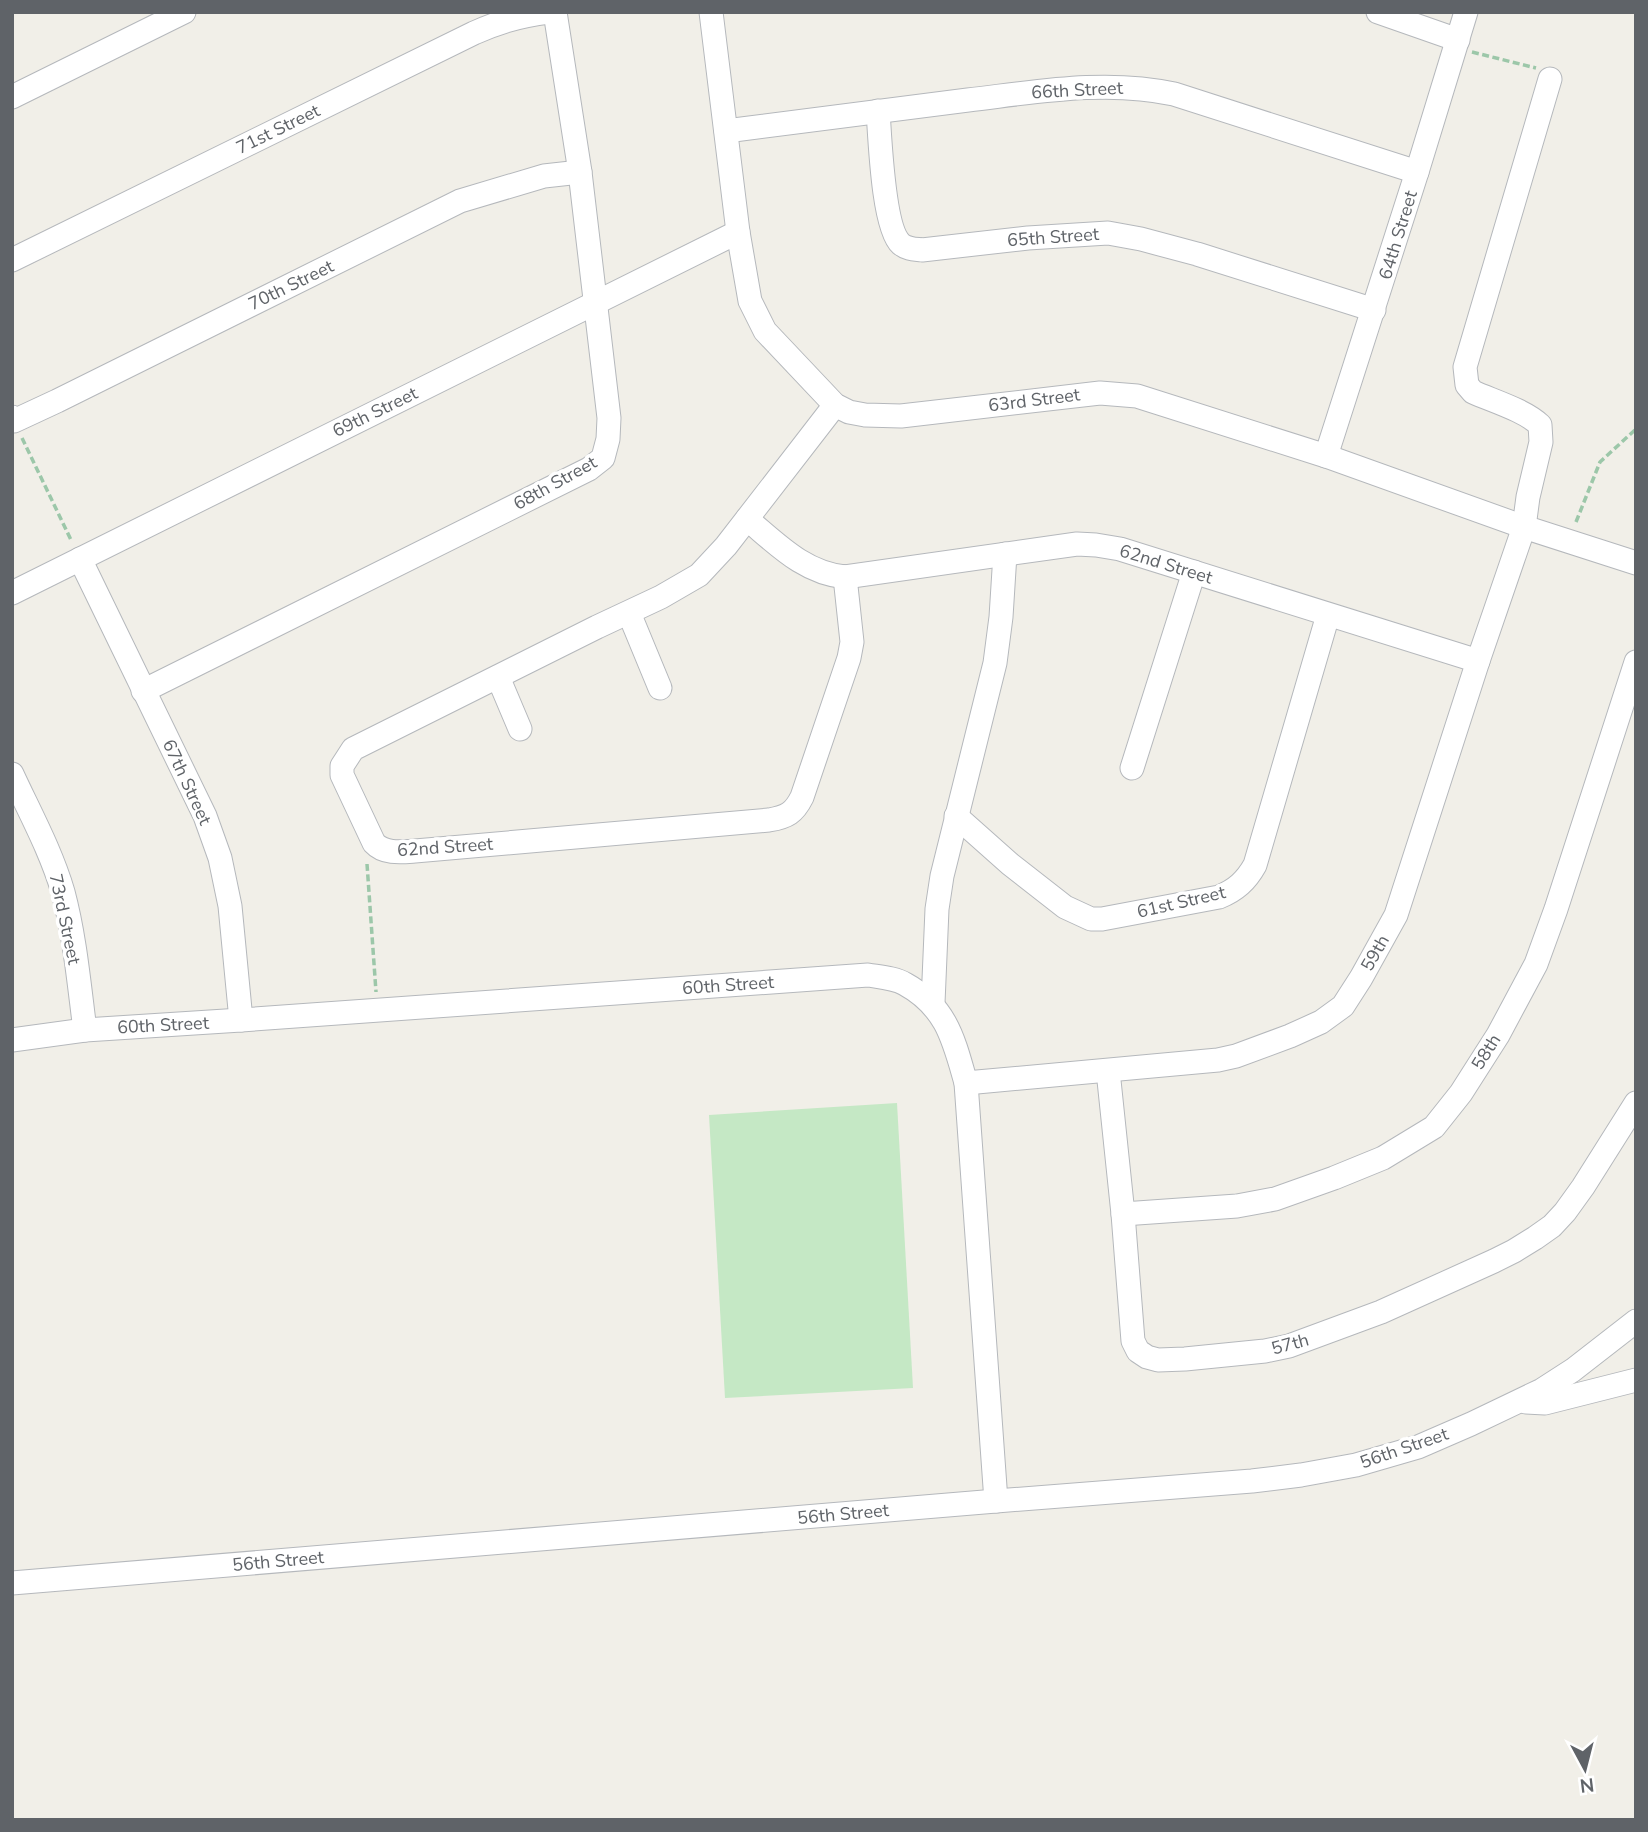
<svg xmlns="http://www.w3.org/2000/svg" width="1648" height="1832" viewBox="0 0 1648 1832" font-family="'Nunito Sans',sans-serif">
	<rect width="100%" height="100%" fill="#f1efe8"/>
	<!-- green -->
	<path fill="#c5e8c5" d="M897 1103 913 1388 725 1398 709 1115Z"/>
	<g fill="none" stroke-linecap="round" stroke-linejoin="round">
		<defs>
			<g id="minor">
				<path d="M711 12 738 232 750 301 765 331 835 405 849 412 865 415 901 416 1100 393 1137 396 1326 456 1524 527 1636 563"/>
				<path d="M1378 12 1458 40"/>
				<path d="M12 97 184 12"/>
				<path d="M878 111C880 138 883 228 901 244 907 249 915 249 922 250L1028 238 1108 233 1141 239 1197 254 1374 310"/>
				<path d="M726 131C806 120 887 110 968 100 1036 92 1106 79 1174 94L1417 172"/>
				<path d="M12 260 474 33C498 22 522 15 549 12"/>
				<path d="M835 405 726 546 699 575 661 597 597 627 353 749 342 766V775L374 843C384 854 401 852 415 851L769 820C787 817 794 813 802 797L849 658 852 642 845 577"/>
				<path d="M12 417 14 421 57 401 460 201 544 176 580 172"/>
				<path d="M1326 456 1417 172 1466 12"/>
				<path d="M747 519C777 544 804 573 845 577L1077 544 1096 545 1120 549 1478 661"/>
				<path d="M80 559 205 816 220 858 230 906 241 1020"/>
				<path d="M12 593 738 232"/>
				<path d="M629 613 660 688"/>
				<path d="M498 677 520 729"/>
				<path d="M143 691 589 469 603 458 608 439 609 418 580 172 555 12"/>
				<path d="M1132 768 1194 572"/>
				<path d="M12 774C30 813 51 851 63 892 75 937 79 984 85 1030"/>
				<path d="M956 816 1010 864 1065 907 1091 919H1102L1219 897C1236 890 1246 881 1255 865L1328 615"/>
				<path d="M933 1003 937 909 942 876 995 663 1001 617 1005 554"/>
				<path d="M12 1040 85 1030 241 1020 868 975C880 977 895 978 905 984 947 1007 954 1041 966 1083L996 1501"/>
				<path d="M1108 1071 1123 1214 1133 1341 1138 1351 1147 1357 1158 1360 1185 1359 1265 1351 1289 1346 1381 1312 1494 1261 1514 1251 1535 1238 1552 1226 1565 1212 1583 1187 1636 1103"/>
				<path d="M966 1083 1218 1060 1236 1056 1290 1036 1321 1022 1343 1006 1361 978 1396 915 1478 661 1524 527 1528 497 1541 442 1540 425C1524 410 1493 401 1473 392L1467 385 1465 367 1550 79"/>
				<path d="M1123 1214 1237 1206 1275 1199 1334 1178 1383 1158 1434 1127 1461 1093 1498 1035 1536 964 1556 909 1636 662"/>
				<path d="M1526 1402 1545 1403 1636 1380"/>
				<path d="M12 1583 996 1501 1252 1481 1301 1475 1356 1465 1418 1447 1471 1424 1542 1390 1573 1370 1636 1321"/>
			</g>
		</defs>
		<!-- minor casing -->
		<use href="#minor" stroke="#b5b8bc" stroke-width="25"/>
		<!-- path -->
		<g stroke="#9cc7a9" stroke-width="3.5" stroke-dasharray="7 3.5" stroke-linecap="butt">
			<path d="M1472 52 1536 68"/>
			<path d="M22 438 72 542"/>
			<path d="M1576 522 1600 462 1636 429"/>
			<path d="M367 864 376 992"/>
		</g>
		<!-- minor -->
		<use href="#minor" stroke="#fff" stroke-width="23"/>
	</g>
	<g text-anchor="middle" dominant-baseline="central" stroke-width="7" stroke-linejoin="round" paint-order="stroke">
		<!-- street labels -->
		<g font-size="18" fill="#5f6368" stroke="#fff">
			<text transform="translate(1077 90) rotate(-3)">66th Street</text>
			<text transform="translate(278 129) rotate(-26)">71st Street</text>
			<text transform="translate(1398 235) rotate(-73)">64th Street</text>
			<text transform="translate(1053 237) rotate(-4)">65th Street</text>
			<text transform="translate(291 285) rotate(-26)">70th Street</text>
			<text transform="translate(1034 400) rotate(-7)">63rd Street</text>
			<text transform="translate(375 412) rotate(-26)">69th Street</text>
			<text transform="translate(555 483) rotate(-29)">68th Street</text>
			<text transform="translate(1166 564) rotate(17)">62nd Street</text>
			<text transform="translate(187 782) rotate(65)">67th Street</text>
			<text transform="translate(445 847) rotate(-4)">62nd Street</text>
			<text transform="translate(1181 902) rotate(-13)">61st Street</text>
			<text transform="translate(65 919) rotate(78)">73rd Street</text>
			<text transform="translate(1375 953) rotate(-60)">59th</text>
			<text transform="translate(728 985) rotate(-4)">60th Street</text>
			<text transform="translate(163 1025) rotate(-3)">60th Street</text>
			<text transform="translate(1486 1052) rotate(-58)">58th</text>
			<text transform="translate(1290 1344) rotate(-15)">57th</text>
			<text transform="translate(1404 1448) rotate(-19)">56th Street</text>
			<text transform="translate(843 1514) rotate(-5)">56th Street</text>
			<text transform="translate(278 1561) rotate(-5)">56th Street</text>
		</g>
	</g>
	<!-- border -->
	<rect width="1648" height="1832" fill="none" stroke="#5f6368" stroke-width="28"/>
	<!-- north arrow -->
	<g transform="translate(1585 1769) rotate(173)" stroke="#ffffff" stroke-width="5" paint-order="stroke">
	<path d="M0-5L12 26L0 18L-12 26Z" fill="#5f6368"/>
	<text y="-10" font-size="19" font-weight="bold" text-anchor="middle" fill="#5f6368">N</text>
	</g>
</svg>
